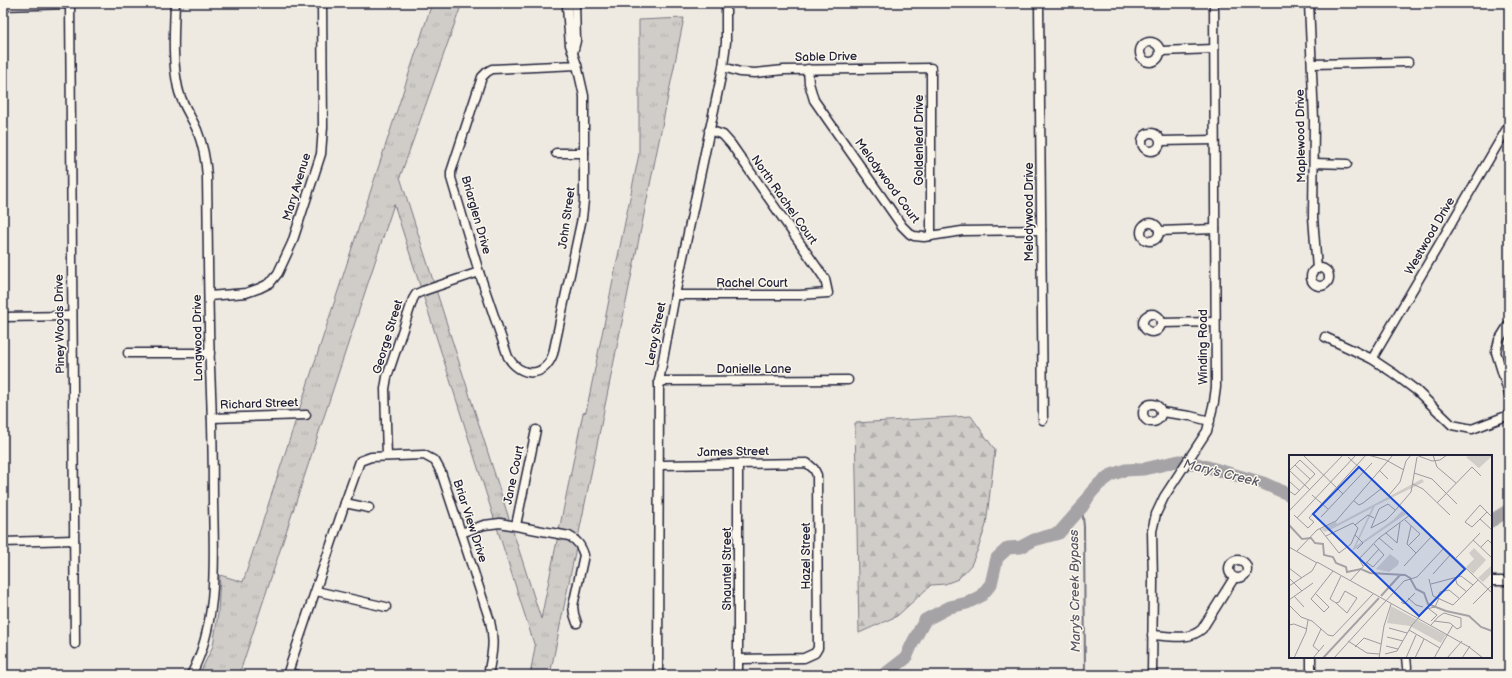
<svg xmlns="http://www.w3.org/2000/svg" width="1512" height="678" viewBox="0 0 1512 678" font-family="'Balsamiq Sans',sans-serif">
	<defs>
		<pattern id="grass-tufts" width="24" height="20" patternUnits="userSpaceOnUse"><rect width="24" height="20" fill="#d0cdc9"/><path d="M3 7l-1-3M5 7V3M7 7l1-3M15 17l-1-3M17 17v-4M19 17l1-3" fill="none" stroke="#b2b0ae"/></pattern>
		<pattern id="forest-firs" width="22" height="20" patternUnits="userSpaceOnUse"><rect width="22" height="20" fill="#d0cdc9"/><path d="M5 1l3.5 6h-7zM16 11l3.5 6h-7z" fill="#b2b0ae"/></pattern>
	</defs>
	<rect width="100%" height="100%" fill="#eeeae2"/>
	<filter id="ink" filterUnits="userSpaceOnUse"><feTurbulence type="fractalNoise" baseFrequency=".025" numOctaves="2"/><feDisplacementMap in="SourceGraphic" scale="8" xChannelSelector="R" yChannelSelector="G"/><feConvolveMatrix kernelMatrix="1 2 1 2 8 2 1 2 1" color-interpolation-filters="sRGB"/></filter>
	<g filter="url(#ink)">
		<!-- grass -->
		<path fill="url(#grass-tufts)" stroke="#797882" d="M432 3H462L400 177 541 619 583 413 586 412 639 154V20L684 18 550 675H530L535 647 394 204 239 675H199L213 646 218 614 220 575 243 582Z"/>
		<!-- forest -->
		<path fill="url(#forest-firs)" stroke="#797882" d="M971 416 995 450 986 525 978 549 971 565 958 579 945 584 931 585 897 616 859 633 855 423Z"/>
		<g fill="none" stroke-linecap="round" stroke-linejoin="round">
			<!-- stream -->
			<path stroke="#716f7c" stroke-width="2" d="M1082 507 1084 527 1085 675"/>
			<!-- river -->
			<g stroke="#a6a3a7" stroke-width="13">
				<path d="M1491 521 1509 510"/>
				<path d="M884 675 906 658 912 644 925 620 950 607 967 603 981 596 991 584 997 558 1008 548 1021 547 1034 540 1059 533 1082 507 1090 494 1099 484 1111 475 1125 470 1144 469 1179 461 1197 464 1263 483 1290 495"/>
			</g>
			<defs>
				<g id="minor">
					<path d="M70 3 75 644"/>
					<path d="M175 3C174 32 172 60 178 88 181 103 191 116 197 130 203 145 206 161 207 177 208 241 208 304 210 367 212 412 213 456 213 500 214 558 219 622 191 675"/>
					<path d="M569 3 567 8 570 45 577 65 584 96V200L582 218 553 354C544 379 520 377 508 357L479 272 451 178V172L482 77 487 72 492 69 577 65"/>
					<path d="M1039 3 1043 420"/>
					<path d="M1309 3 1314 120 1313 217 1317 269"/>
					<path d="M3 6 70 4"/>
					<circle cx="1150" cy="52" r="10"/>
					<path d="M1161 51 1214 49"/>
					<path d="M573 53 576 41 575 3"/>
					<path d="M1312 64 1408 62"/>
					<path d="M723 67 740 72 755 73 784 70 931 68V236"/>
					<path d="M808 69 809 83 814 100 902 226 910 234 914 236 924 237 962 231 1041 230"/>
					<circle cx="1151" cy="142" r="9"/>
					<path d="M1161 141 1214 140"/>
					<path d="M556 153H584"/>
					<path d="M1314 163 1347 164"/>
					<circle cx="1150" cy="232" r="9"/>
					<path d="M1159 231 1215 229"/>
					<circle cx="1320" cy="277" r="9"/>
					<path d="M675 295H800L828 293 825 279 731 144 723 135 709 130"/>
					<path d="M209 296 246 293 260 288 270 283 278 273 292 243 321 154 323 127 322 3"/>
					<circle cx="1152" cy="323" r="9"/>
					<path d="M3 317 72 316"/>
					<path d="M1161 323 1215 322"/>
					<path d="M1509 324 1499 340 1496 352 1509 394"/>
					<path d="M1325 337 1372 359 1393 373 1417 391 1452 425 1472 429 1509 415"/>
					<path d="M128 353H210"/>
					<path d="M1372 359 1509 125"/>
					<path d="M659 381 848 380"/>
					<circle cx="1152" cy="413" r="9"/>
					<path d="M1161 412 1190 416 1210 421"/>
					<path d="M212 418 306 415"/>
					<path d="M387 456 385 389 387 377 413 299 416 294 423 291 479 272"/>
					<path d="M660 465 807 463 814 469 817 475 818 648 815 653 804 658 739 659"/>
					<path d="M345 503 369 508"/>
					<path d="M516 525 536 430"/>
					<path d="M461 533 484 525 500 523 569 536C578 541 581 546 584 555L573 606 574 614 577 623"/>
					<path d="M3 542 74 540"/>
					<circle cx="1238" cy="569" r="9"/>
					<path d="M1491 581H1509"/>
					<path d="M316 591 386 607"/>
					<path d="M1152 635C1169 636 1189 641 1202 629L1234 578"/>
					<path d="M1311 657V675"/>
					<path d="M1406 657 1407 667"/>
					<path d="M288 673 298 675"/>
					<path d="M287 675 345 503 360 461 371 457 424 455 435 461 441 472 490 621C495 641 492 655 488 675"/>
					<path d="M658 675 659 381 675 295 723 67 726 42V3"/>
					<path d="M738 675V464"/>
					<path d="M1152 675 1153 581 1152 531 1156 514 1164 497 1207 431 1214 402 1216 387 1214 3"/>
				</g>
			</defs>
			<!-- minor casing -->
			<use href="#minor" stroke="#22223b" stroke-width="11"/>
			<!-- minor -->
			<use href="#minor" stroke="#fbf7ec" stroke-width="8"/>
		</g>
	</g>
	<g text-anchor="middle" dominant-baseline="central" stroke-width="3" stroke-linejoin="round" paint-order="stroke">
		<!-- street labels -->
		<g font-size="12" fill="#22223b" stroke="#fbf7ec">
			<text transform="translate(826 57) rotate(-1)">Sable Drive</text>
			<text transform="translate(1301 136) rotate(-91)">Maplewood Drive</text>
			<text transform="translate(919 140) rotate(-90)">Goldenleaf Drive</text>
			<text transform="translate(887 181) rotate(54)">Melodywood Court</text>
			<text transform="translate(297 187) rotate(-73)">Mary Avenue</text>
			<text transform="translate(784 200) rotate(55)">North Rachel Court</text>
			<text transform="translate(1029 212) rotate(-90)">Melodywood Drive</text>
			<text transform="translate(476 215) rotate(74)">Briarglen Drive</text>
			<text transform="translate(567 218) rotate(-82)">John Street</text>
			<text transform="translate(1430 236) rotate(-60)">Westwood Drive</text>
			<text x="752" y="283">Rachel Court</text>
			<text transform="translate(60 324) rotate(-91)">Piney Woods Drive</text>
			<text transform="translate(656 334) rotate(-79)">Leroy Street</text>
			<text transform="translate(388 337) rotate(-73)">George Street</text>
			<text transform="translate(198 338) rotate(-91)">Longwood Drive</text>
			<text transform="translate(1203 347) rotate(-90)">Winding Road</text>
			<text x="754" y="369">Danielle Lane</text>
			<text transform="translate(259 404) rotate(-2)">Richard Street</text>
			<text transform="translate(733 452) rotate(-1)">James Street</text>
			<text transform="translate(514 475) rotate(-78)">Jane Court</text>
			<text transform="translate(470 521) rotate(72)">Briar View Drive</text>
			<text transform="translate(806 556) rotate(-90)">Hazel Street</text>
			<text transform="translate(727 569) rotate(-90)">Shauntel Street</text>
		</g>
		<!-- water labels -->
		<g font-size="13" font-style="italic" fill="#575666" stroke="#fbf7ec">
			<text transform="translate(1221 473) rotate(14)">Mary's Creek</text>
			<text transform="translate(1075 591) rotate(-91)">Mary's Creek Bypass</text>
		</g>
	</g>
	<!-- overview -->
	<g transform="translate(1289 455)">
		<rect width="203" height="203" fill="#eeeae2"/>
		<path d="M133 24 135 27 86 51 67 91 104 65 113 56 117 59 63 96 83 53 41 75 36 77 32 74 47 67 48 69ZM185 93 197 105 184 119 177 112 185 104 180 98ZM203 110V118L194 127 189 123ZM102 151 157 180 152 188 121 171 98 168Z" fill="#d0cdc9"/>
		<path d="M182 0H203V1L190 13 177 2ZM101 99 110 106 109 110 100 117 87 114Z" fill="#d0cdc9"/>
		<path fill="none" stroke="#a6a3a7" stroke-width="2" d="M0 70 13 84 22 83 26 88 34 89 35 100 44 102 47 108 57 112 58 117 72 114 81 118 116 120 121 123 127 134 135 138 139 149 157 156 180 161 192 172 203 176M92 141 111 120M34 203 90 143"/>
		<path fill="none" stroke="#9c9a9f" stroke-width="1" d="M14 0 54 39M79 0 97 5 115 15M127 0 143 6 151 5 158 0M144 0 148 12 167 28M59 2 75 17M6 10 21 24M0 15 21 35M90 15 99 24M0 16 11 5 26 19 6 40 0 36M125 18 143 24 168 49M82 23 203 138M0 26 11 36M124 29 134 34 161 60M23 40 39 54M100 40 111 27 117 6 122 0M65 46 70 50 74 48 93 33M148 48 183 12 192 21M106 55 99 49 90 54 82 73 97 65 104 58 122 37 128 2M0 56 54 0M198 57 183 72 176 67 191 50 203 62M5 60 19 73 25 67 20 63 77 0M32 62 83 8M8 63 67 0M191 64 203 75M116 65 131 79 119 91M66 70 79 60 85 63M122 71 118 89 127 98M31 74 50 98 62 89 69 73 64 68 37 81M97 78 108 88 111 68M66 80 74 88 68 94M90 83 104 95M184 85 203 103M0 92 28 108M192 92 199 85 203 89M8 96 28 75 47 66 104 0M167 103 191 78M28 107 180 192 194 203M77 107 84 112 95 100 85 89M74 111 70 104 90 83 121 60M115 111 143 81M0 113 13 123M144 119 162 99M166 122 168 129 178 137M0 123 13 136M140 124 144 141 164 150 189 125M61 126 90 94M142 129 172 121 184 130M0 131 23 116 28 107M27 139 40 152 35 157 22 144 44 116M5 141 15 152M119 143 127 150 134 152M148 143 151 137 160 135 171 144M0 145 24 128M112 147 115 149 126 138M47 148 58 158 68 143 56 136 50 147 47 148 41 144 52 121M184 149 203 130M0 150 12 162 23 166 39 180 44 181 84 139M140 154 148 160 142 166M0 170 5 169 18 174M142 170 149 162 155 158 172 163V172L168 174 161 168 145 166M100 173 118 178M120 175 151 193M98 182 114 186M59 186 78 198 90 199M97 191 109 194M66 192 75 183 92 189M30 196 24 191 32 174M96 199 108 196 123 170 137 154 146 152 150 143M5 203 17 177 19 165M24 203 35 190M45 203 115 126 128 122 155 93M90 203 95 171 102 149M117 203 127 180M126 203 135 184M145 203 164 170M158 203 173 186M173 203 181 191"/>
		<path fill="#1d4ed8" fill-opacity="0.15" stroke="#1d4ed8" stroke-width="2" d="M70 12 176 114 130 161 24 59Z"/>
		<rect width="203" height="203" fill="none" stroke="#22223b" stroke-width="2"/>
	</g>
	<!-- margin -->
	<rect width="1512" height="678" fill="none" stroke="#fbf7ec" stroke-width="16"/>
	<rect x="8" y="8" width="1496" height="662" fill="none" stroke="#22223b" stroke-width="1.5" filter="url(#ink)"/>
</svg>
